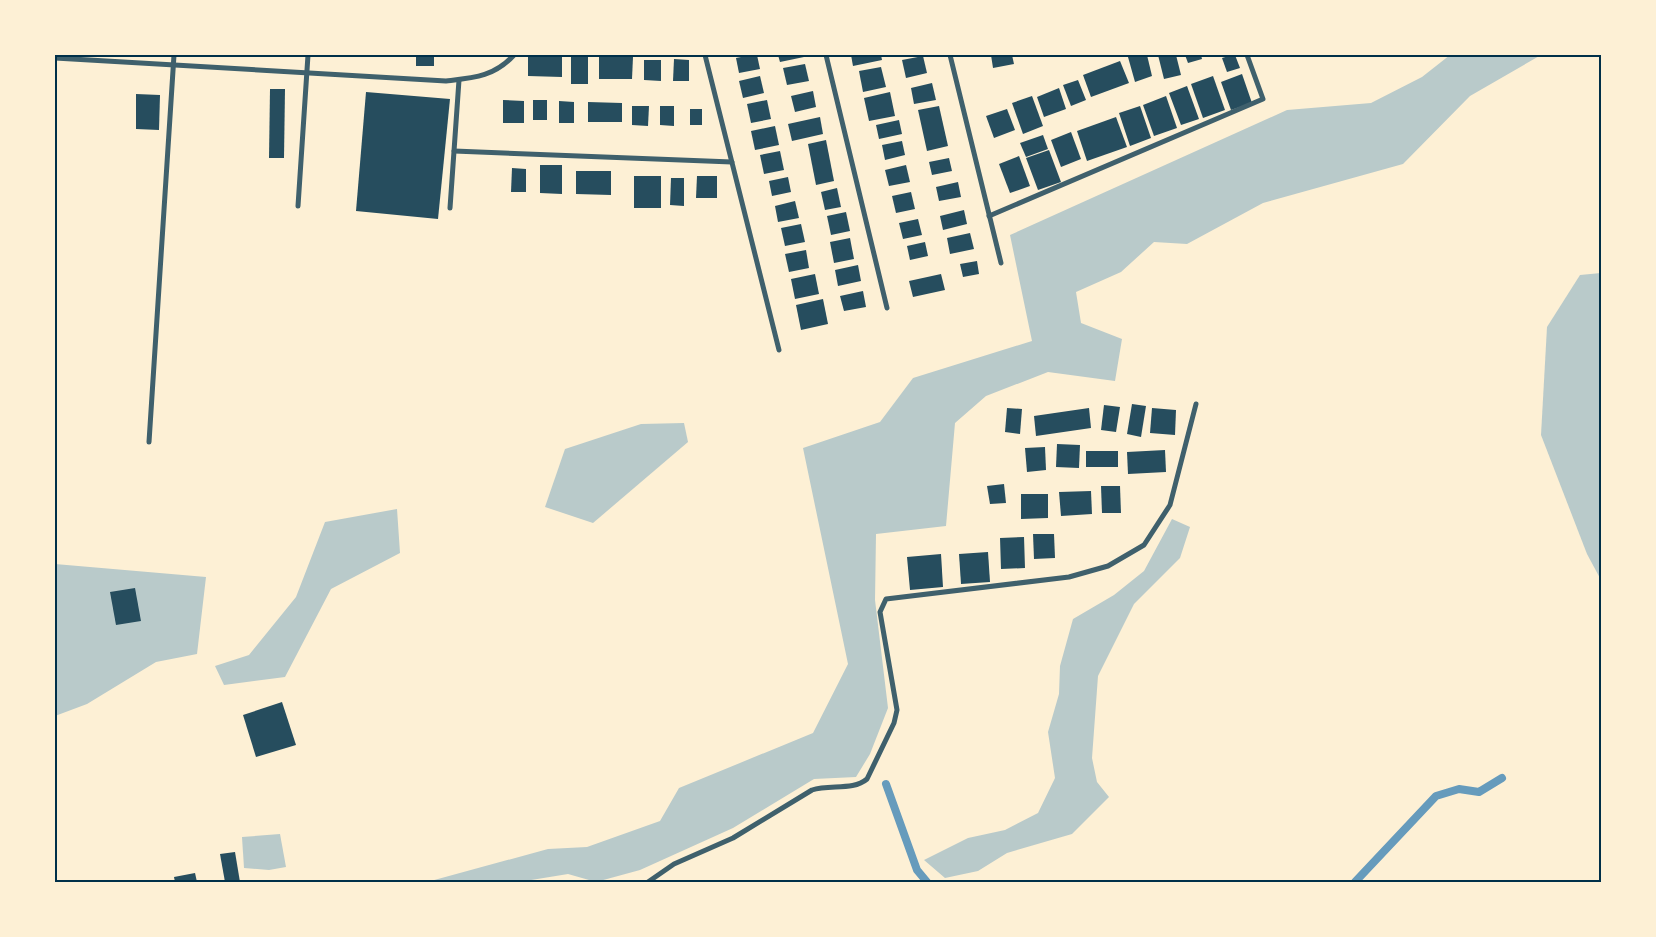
<svg xmlns="http://www.w3.org/2000/svg" width="1656" height="937" viewBox="0 0 1656 937" font-family="'PT Sans Narrow',sans-serif">
	<rect width="100%" height="100%" fill="#fdf0d5"/>
	<!-- green -->
	<g fill="#b9caca">
		<path d="M1450 55H1541L1470 96 1403 164 1263 203 1187 244 1154 242 1121 272 1076 292 1081 323 1122 339 1115 381 1048 372 986 396 955 423 946 526 876 534 875 600 888 708 870 754 856 777 814 779 733 828 640 870 596 882 568 874 519 882H427L548 849 587 847 660 821 679 788 813 733 848 664 803 448 880 422 913 378 1032 341 1010 235 1287 110 1371 103 1422 77Z"/>
		<path d="M1601 273V580L1587 554 1541 435 1547 327 1580 275Z"/>
		<path d="M684 423 688 442 593 523 545 507 565 449 641 424Z"/>
		<path d="M397 509 400 553 331 589 285 677 224 685 215 666 249 655 296 597 325 522Z"/>
		<path d="M1172 519 1190 527 1180 558 1134 604 1098 676 1092 758 1097 782 1109 797 1072 834 1007 853 978 871 945 878 924 860 968 838 1005 830 1038 813 1055 778 1048 732 1059 694 1060 666 1073 619 1114 595 1144 571Z"/>
		<path d="M55 564 206 577 197 654 156 662 87 704 55 716Z"/>
		<path d="M280 834 286 867 269 870 244 868 242 837Z"/>
	</g>
	<g fill="none" stroke-linecap="round" stroke-linejoin="round">
		<!-- stream -->
		<g stroke="#669bbc" stroke-width="8">
			<path d="M886 784 917 870 927 882"/>
			<path d="M1355 882 1436 796 1459 789 1479 792 1502 778"/>
		</g>
	</g>
	<!-- building -->
	<g fill="#264d5e">
		<rect x="416" y="55" width="18" height="11"/>
		<path d="M528 55H562V77L528 76Z"/>
		<path d="M751 55H757L760 69 739 73 736 58Z"/>
		<path d="M778 55H804V57L780 62Z"/>
		<path d="M851 55H881L882 60 853 66Z"/>
		<path d="M991 55H1012L1014 64 993 68Z"/>
		<path d="M1136 55H1147L1152 76 1135 82 1128 57Z"/>
		<path d="M1158 55H1176L1181 75 1164 79Z"/>
		<path d="M1185 55H1201L1202 59 1188 63Z"/>
		<path d="M1232 55H1235L1240 68 1227 72 1222 58Z"/>
		<rect x="571" y="56" width="17" height="28"/>
		<path d="M599 56 633 57 632 79H599Z"/>
		<path d="M923 56 927 73 906 78 902 60Z"/>
		<path d="M674 59 689 60V81H673Z"/>
		<path d="M644 60H661V81L644 80Z"/>
		<path d="M1120 61 1129 83 1091 97 1083 75Z"/>
		<path d="M805 64 809 81 787 85 783 68Z"/>
		<path d="M881 67 886 87 863 92 859 71Z"/>
		<path d="M1242 74 1252 103 1231 110 1221 82Z"/>
		<path d="M760 76 764 93 743 98 739 81Z"/>
		<path d="M1213 76 1225 110 1203 118 1191 84Z"/>
		<path d="M1078 80 1086 100 1071 106 1063 85Z"/>
		<path d="M932 83 936 100 914 104 911 88Z"/>
		<path d="M1187 86 1199 119 1181 125 1169 93Z"/>
		<path d="M1059 88 1066 109 1044 117 1037 97Z"/>
		<path d="M270 89H285L284 158H269Z"/>
		<path d="M813 91 816 107 795 112 791 96Z"/>
		<path d="M366 92 450 99 438 219 356 211Z"/>
		<path d="M890 92 895 116 869 121 864 98Z"/>
		<path d="M136 94 160 95 159 130 136 129Z"/>
		<path d="M1032 96 1043 126 1023 134 1012 103Z"/>
		<path d="M1166 96 1177 128 1154 136 1143 105Z"/>
		<path d="M503 100 524 101V123H503Z"/>
		<rect x="533" y="100" width="14" height="20"/>
		<path d="M767 100 771 119 751 123 747 104Z"/>
		<path d="M559 101 574 102V123H559Z"/>
		<path d="M588 102 622 103V122H588Z"/>
		<path d="M632 106H649L648 126 632 125Z"/>
		<path d="M660 106H674V126L660 125Z"/>
		<path d="M939 106 948 146 927 151 918 110Z"/>
		<path d="M1140 106 1151 138 1130 146 1119 113Z"/>
		<rect x="690" y="109" width="12" height="16"/>
		<path d="M1007 109 1015 130 994 138 986 116Z"/>
		<path d="M820 117 823 134 792 141 788 124Z"/>
		<path d="M1116 117 1127 147 1087 161 1077 131Z"/>
		<path d="M899 120 902 134 879 139 876 125Z"/>
		<path d="M775 126 779 145 755 150 751 131Z"/>
		<path d="M1071 132 1081 159 1061 167 1051 140Z"/>
		<path d="M1043 135 1048 149 1026 157 1020 143Z"/>
		<path d="M826 140 834 181 816 185 808 144Z"/>
		<path d="M902 141 905 155 885 160 882 145Z"/>
		<path d="M1049 150 1061 182 1038 190 1026 158Z"/>
		<path d="M780 151 784 170 764 174 760 155Z"/>
		<path d="M1019 156 1030 186 1010 193 999 164Z"/>
		<path d="M949 158 952 171 932 175 929 162Z"/>
		<path d="M540 165H562V194L540 193Z"/>
		<path d="M906 165 910 182 889 186 885 170Z"/>
		<path d="M512 168 526 169V192H511Z"/>
		<path d="M576 171H611V195L576 194Z"/>
		<rect x="634" y="176" width="27" height="32"/>
		<path d="M697 176H717V198H696Z"/>
		<path d="M788 177 791 192 772 196 769 181Z"/>
		<path d="M671 178H684V206L670 205Z"/>
		<path d="M958 182 961 197 939 201 936 187Z"/>
		<path d="M837 188 841 207 825 210 821 192Z"/>
		<path d="M911 192 915 209 896 213 892 196Z"/>
		<path d="M795 201 799 218 778 222 775 206Z"/>
		<path d="M964 210 967 224 943 230 940 216Z"/>
		<path d="M846 212 850 231 831 235 827 216Z"/>
		<path d="M918 219 922 235 903 239 899 223Z"/>
		<path d="M801 224 805 242 785 246 781 228Z"/>
		<path d="M970 233 974 249 950 254 947 238Z"/>
		<path d="M850 238 854 259 834 263 830 242Z"/>
		<path d="M925 242 928 256 910 260 907 246Z"/>
		<path d="M806 250 809 268 789 272 785 254Z"/>
		<path d="M977 261 979 274 963 277 960 264Z"/>
		<path d="M858 265 861 281 838 286 835 270Z"/>
		<path d="M815 274 819 294 795 299 791 279Z"/>
		<path d="M941 274 945 290 913 297 909 281Z"/>
		<path d="M863 291 866 307 844 311 840 296Z"/>
		<path d="M823 299 828 324 801 330 796 305Z"/>
		<path d="M1132 404 1146 406 1141 437 1127 434Z"/>
		<path d="M1104 405 1120 407 1116 432 1101 430Z"/>
		<path d="M1007 408 1022 409 1020 434 1005 432Z"/>
		<path d="M1089 408 1091 428 1036 436 1034 416Z"/>
		<path d="M1152 408 1176 410 1175 435 1150 433Z"/>
		<path d="M1057 444 1080 445 1079 468 1056 467Z"/>
		<path d="M1045 447 1046 470 1027 472 1025 448Z"/>
		<path d="M1165 450 1166 472 1128 474 1127 452Z"/>
		<rect x="1086" y="451" width="32" height="16"/>
		<path d="M1004 484 1006 503 990 504 987 486Z"/>
		<path d="M1101 486H1120L1121 513H1102Z"/>
		<path d="M1091 491 1092 514 1061 516 1059 492Z"/>
		<path d="M1021 494H1048V518L1021 519Z"/>
		<path d="M1033 534H1054L1055 558 1034 559Z"/>
		<path d="M1024 537 1025 568 1001 569 1000 538Z"/>
		<path d="M988 552 990 582 961 584 959 554Z"/>
		<path d="M941 554 943 587 910 590 907 557Z"/>
		<path d="M135 588 141 621 116 625 110 592Z"/>
		<path d="M282 702 296 745 256 757 243 715Z"/>
		<path d="M235 852 240 882H225L220 854Z"/>
		<path d="M195 873 197 882H175L174 877Z"/>
	</g>
	<g fill="none" stroke-linecap="round" stroke-linejoin="round">
		<!-- minor -->
		<g stroke="#3f606c" stroke-width="5">
			<path d="M705 55 779 350"/>
			<path d="M826 55 887 308"/>
			<path d="M950 55 1001 263"/>
			<path d="M55 58 446 81C473 78 494 77 514 55"/>
			<path d="M454 151 732 162"/>
			<path d="M298 206 308 55"/>
			<path d="M450 208 459 80"/>
			<path d="M989 216 1263 99 1247 55"/>
			<path d="M149 442 174 55"/>
			<path d="M648 882 674 864 733 838 812 790C830 784 853 791 867 779L894 723 897 710 880 612 886 599 1069 577 1108 566 1144 545 1170 505 1196 404"/>
		</g>
	</g>
	<!-- border -->
	<rect width="1656" height="937" fill="none" stroke="#fdf0d5" stroke-width="112"/>
	<rect x="56" y="56" width="1544" height="825" fill="none" stroke="#003049" stroke-width="2"/>
</svg>
